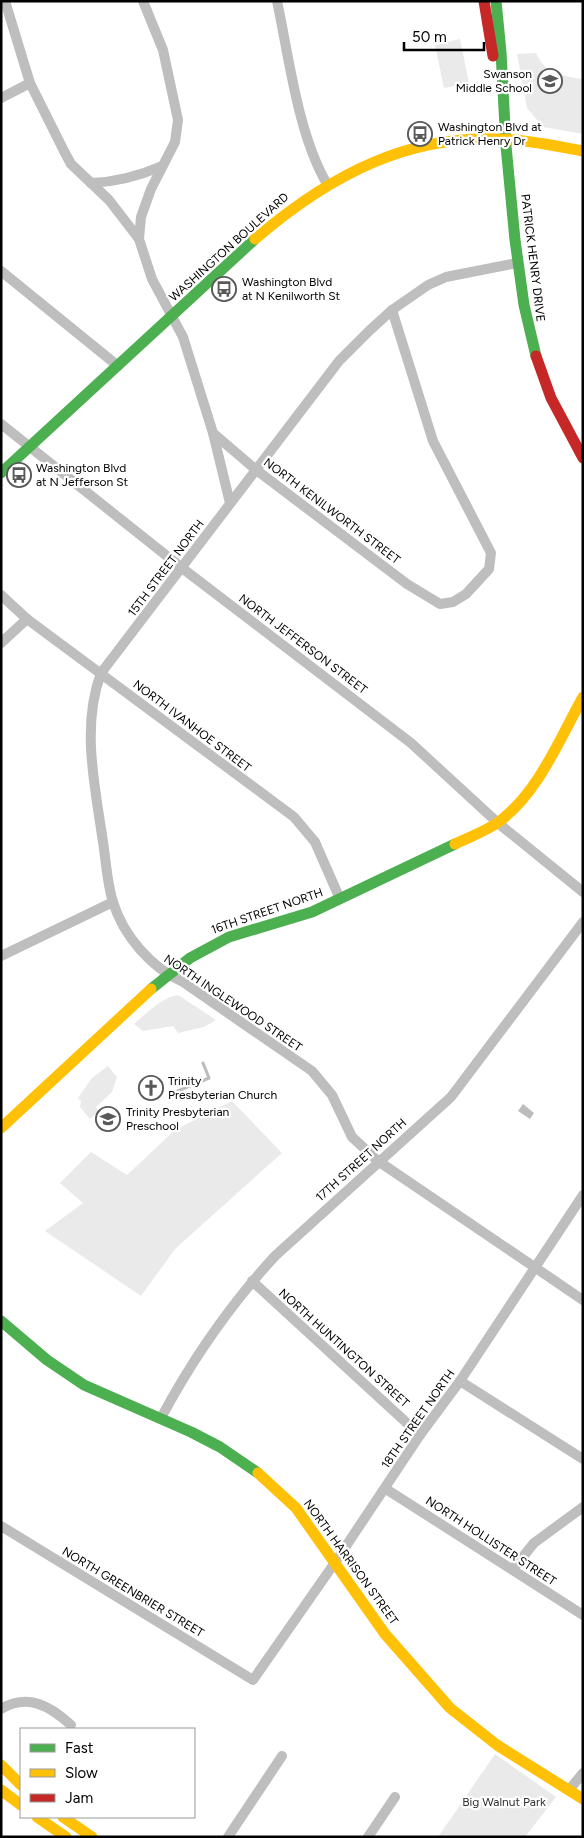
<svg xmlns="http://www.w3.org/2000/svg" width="584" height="1838" viewBox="0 0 584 1838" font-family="Figtree,sans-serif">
	<rect width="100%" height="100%" fill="#fff"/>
	<!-- green -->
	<g fill="#eaeaea">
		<path d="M460 39 469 83 444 88 435 45Z"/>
		<path d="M536 53C545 74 563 76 583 79V134L543 127 527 108 517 54Z"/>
		<path d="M178 995 216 1020 204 1027 178 1033 173 1026 143 1031 134 1024C146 1014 162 997 178 995Z"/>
		<path d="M108 1066 117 1077 112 1092 96 1107 99 1111 90 1119 80 1107 81 1101 78 1098 92 1078Z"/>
		<path d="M232 1101 282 1153 175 1249 141 1296 45 1231 83 1203 60 1183 91 1152 127 1175 175 1130Z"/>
		<path d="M495 1754 556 1797 525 1837H438Z"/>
	</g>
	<!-- water -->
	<path fill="#bcbcbc" d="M523 1104 534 1113 530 1119 518 1111Z"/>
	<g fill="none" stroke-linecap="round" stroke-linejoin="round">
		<!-- stream -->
		<path stroke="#bcbcbc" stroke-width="3" d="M173 1093 209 1078 203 1063"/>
		<!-- street -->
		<g stroke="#bebebe" stroke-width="10">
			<path d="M5 1 30 83 65 153 71 164 109 200 139 239"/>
			<path d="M143 1 163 50 178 120 175 142 151 189 141 217 139 239 152 279 183 337 213 433 255 469 407 584 440 604 453 602 466 594 489 569 491 553 433 441 392 310"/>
			<path d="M277 1C289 57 298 135 327 184"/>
			<path d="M1 98 30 83"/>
			<path d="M91 183C117 182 139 176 162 166"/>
			<path d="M517 263 446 277 428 285 392 310 369 331 339 361 101 673C81 727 95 786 103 842 106 861 107 883 113 902 123 935 151 968 183 982L312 1071 332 1095 352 1137 378 1161 583 1300"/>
			<path d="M1 271 118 366"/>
			<path d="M1 424 182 568 411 743 498 823 583 892"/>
			<path d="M213 433 230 503"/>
			<path d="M1 595 27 619 294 817 315 842 340 899"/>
			<path d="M1 643 27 619"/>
			<path d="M1 956 113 902"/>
			<path d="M252 1281 420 1435"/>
			<path d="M460 1381 583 1459"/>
			<path d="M161 1418C192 1360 230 1305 275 1256L451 1097 583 922"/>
			<path d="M386 1489 583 1615"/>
			<path d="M1 1526 253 1680 336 1561 420 1435 460 1381 583 1195"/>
			<path d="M513 1569 534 1543 583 1507"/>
			<path d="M1 1709C28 1693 50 1706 71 1725"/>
			<path d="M569 1790 583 1773"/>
			<path d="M228 1837 282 1756"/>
			<path d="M368 1837 395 1797"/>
		</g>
		<!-- fast -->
		<g stroke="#4caf50" stroke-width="11">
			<path d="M496 1 501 52 506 146 515 240 524 305 536 356"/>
			<path d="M1 473 255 239"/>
			<path d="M151 989 190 958 229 937 312 912 455 844"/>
			<path d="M1 1321 47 1360 84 1385 191 1432 220 1447 258 1473"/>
		</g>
		<!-- slow -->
		<g stroke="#ffc107" stroke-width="11">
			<path d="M255 239C331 174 412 131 515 140 538 142 561 147 583 151"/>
			<path d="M455 844C469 837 487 831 500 821 539 791 559 740 583 697"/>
			<path d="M1 1128 151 989"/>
			<path d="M258 1473 296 1508 385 1634 450 1708 497 1745 583 1799"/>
			<path d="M1 1765 21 1785"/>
			<path d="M1 1790 21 1805"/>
			<path d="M37 1817 66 1837"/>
			<path d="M63 1817 92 1837"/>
		</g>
		<!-- jam -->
		<g stroke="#c62828" stroke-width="11">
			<path d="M484 1 493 56"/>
			<path d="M536 356 551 398 583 458"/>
		</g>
	</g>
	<!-- icons -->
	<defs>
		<symbol id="school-ring" viewBox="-11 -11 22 22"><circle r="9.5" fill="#fff" stroke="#595959" stroke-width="1.5"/><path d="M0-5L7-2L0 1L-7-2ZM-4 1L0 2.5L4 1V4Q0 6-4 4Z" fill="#595959"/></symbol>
		<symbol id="bus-ring" viewBox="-11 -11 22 22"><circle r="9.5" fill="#fff" stroke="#595959" stroke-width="1.5"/><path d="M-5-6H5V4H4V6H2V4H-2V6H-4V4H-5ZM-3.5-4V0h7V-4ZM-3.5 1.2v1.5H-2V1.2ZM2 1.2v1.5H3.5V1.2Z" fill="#595959"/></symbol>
		<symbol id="church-ring" viewBox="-11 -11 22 22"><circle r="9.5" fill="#fff" stroke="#595959" stroke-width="1.5"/><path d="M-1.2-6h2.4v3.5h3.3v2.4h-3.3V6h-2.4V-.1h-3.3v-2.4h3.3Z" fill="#595959"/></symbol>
	</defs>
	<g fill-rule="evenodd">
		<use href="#school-ring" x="536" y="67" width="28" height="28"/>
		<use href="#bus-ring" x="406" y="120" width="28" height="28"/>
		<use href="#bus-ring" x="210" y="275" width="28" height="28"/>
		<use href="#bus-ring" x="5" y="461" width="28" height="28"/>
		<use href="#church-ring" x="137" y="1074" width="28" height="28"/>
		<use href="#school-ring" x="94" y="1105" width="28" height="28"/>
	</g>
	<g text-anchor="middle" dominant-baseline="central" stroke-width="4.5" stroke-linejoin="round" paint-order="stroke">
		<!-- poi labels -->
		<g font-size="12" fill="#000" stroke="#fff" text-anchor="start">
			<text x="532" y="74" text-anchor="end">Swanson<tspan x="532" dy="14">Middle School</tspan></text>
			<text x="438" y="127">Washington Blvd at<tspan x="438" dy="14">Patrick Henry Dr</tspan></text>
			<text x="242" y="282">Washington Blvd<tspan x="242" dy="14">at N Kenilworth St</tspan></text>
			<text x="36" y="468">Washington Blvd<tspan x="36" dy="14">at N Jefferson St</tspan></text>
			<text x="168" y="1081">Trinity<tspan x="168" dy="14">Presbyterian Church</tspan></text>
			<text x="126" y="1112">Trinity Presbyterian<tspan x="126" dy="14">Preschool</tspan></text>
		</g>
		<!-- street labels -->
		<g font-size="12" fill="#000" stroke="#fff">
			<text transform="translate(229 247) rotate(-42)">WASHINGTON BOULEVARD</text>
			<text transform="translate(533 258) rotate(83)">PATRICK HENRY DRIVE</text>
			<text transform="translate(332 511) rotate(37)">NORTH KENILWORTH STREET</text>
			<text transform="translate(166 568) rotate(-53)">15TH STREET NORTH</text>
			<text transform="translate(303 644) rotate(37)">NORTH JEFFERSON STREET</text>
			<text transform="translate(192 726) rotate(37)">NORTH IVANHOE STREET</text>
			<text transform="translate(267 911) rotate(-19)">16TH STREET NORTH</text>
			<text transform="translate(233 1003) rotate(34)">NORTH INGLEWOOD STREET</text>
			<text transform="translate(361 1160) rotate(-42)">17TH STREET NORTH</text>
			<text transform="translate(344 1348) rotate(42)">NORTH HUNTINGTON STREET</text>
			<text transform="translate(418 1419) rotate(-55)">18TH STREET NORTH</text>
			<text transform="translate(491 1541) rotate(33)">NORTH HOLLISTER STREET</text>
			<text transform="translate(351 1562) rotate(54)">NORTH HARRISON STREET</text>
			<text transform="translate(133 1592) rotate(31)">NORTH GREENBRIER STREET</text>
		</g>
		<!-- park labels -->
		<g font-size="12" fill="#303030" stroke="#fff">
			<text x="504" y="1802">Big Walnut Park</text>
		</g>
	</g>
	<!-- border -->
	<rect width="584" height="1838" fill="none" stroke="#000000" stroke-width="5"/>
	<!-- legend -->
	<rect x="20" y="1728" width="175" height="90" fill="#ffffff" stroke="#999999"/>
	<rect x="30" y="1744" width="25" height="8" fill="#4caf50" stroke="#999999"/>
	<text x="65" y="1753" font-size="15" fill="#000000">Fast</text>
	<rect x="30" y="1769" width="25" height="8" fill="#ffc107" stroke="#999999"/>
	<text x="65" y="1778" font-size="15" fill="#000000">Slow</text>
	<rect x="30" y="1794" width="25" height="8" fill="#c62828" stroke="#999999"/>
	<text x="65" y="1803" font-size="15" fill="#000000">Jam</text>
	<!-- scale -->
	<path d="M404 42v8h80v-8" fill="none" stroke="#000000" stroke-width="2.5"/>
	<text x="412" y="42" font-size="15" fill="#000000" stroke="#ffffff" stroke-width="4" paint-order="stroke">50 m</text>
</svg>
